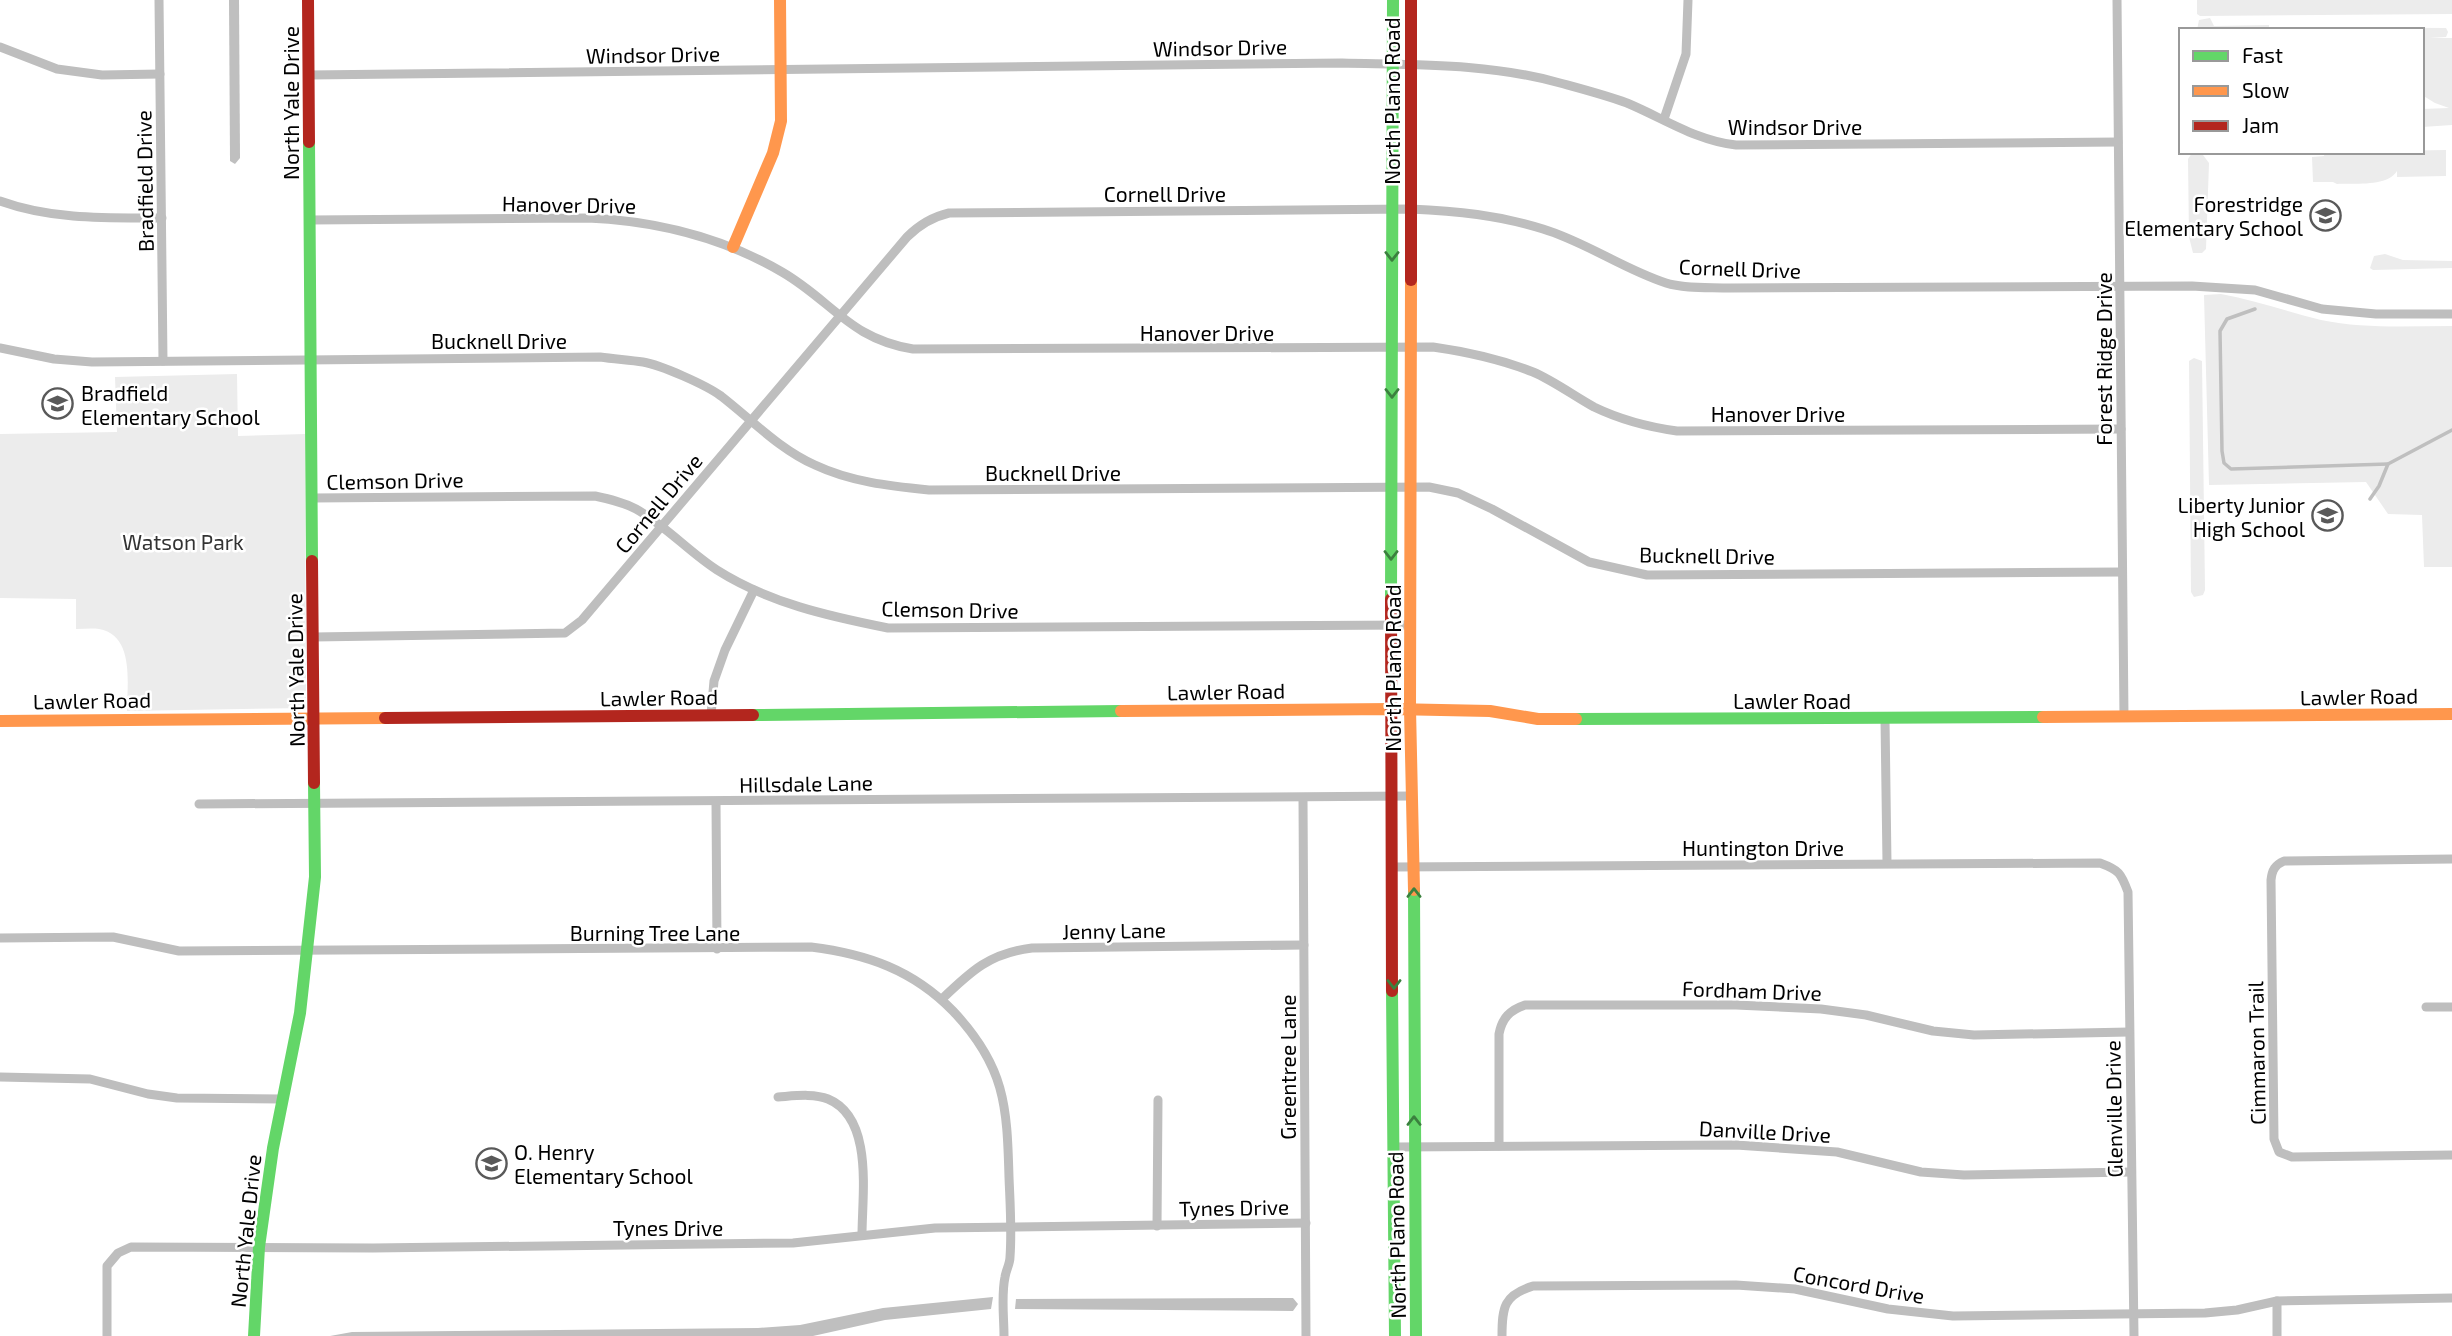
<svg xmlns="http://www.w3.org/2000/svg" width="2452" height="1336" viewBox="0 0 2452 1336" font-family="'Exo 2',sans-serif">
	<rect width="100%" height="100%" fill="#fff"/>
	<!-- green -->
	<g fill="#ececec">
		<path d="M2197 0H2452V14L2200 16 2197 14Z"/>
		<path d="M2210 18 2214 26 2269 25V30H2197L2199 20Z"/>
		<path d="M2293 27 2446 28 2448 32 2446 37 2429 38H2452V125L2422 127V109L2449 108 2435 103 2422 95V30H2286Z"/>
		<path d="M2446 150V176L2397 177V171C2387 187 2355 183 2337 184L2333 182H2313L2312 157 2324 156 2325 152Z"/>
		<path d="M2192 153 2203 155 2209 163 2206 249 2202 253H2193L2189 237 2188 159Z"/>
		<path d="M2385 254 2403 260 2452 261V268L2373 270 2370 268 2374 256Z"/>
		<path d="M2221 294C2255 300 2288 312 2321 320 2364 329 2408 326 2452 326V567H2424L2422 515 2388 514 2366 482 2209 485 2204 295Z"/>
		<path d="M2194 358 2202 361 2205 590 2203 595 2194 597 2191 592 2189 361Z"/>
		<path d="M237 374 238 436 305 434 306 708 127 711C127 685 135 635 99 629 92 628 84 629 76 629V599L0 598V434L117 432 115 377Z"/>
	</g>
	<!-- water -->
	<g fill="#bfbfbf">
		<path d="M229 0H239L240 158 235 164 230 161Z"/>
		<path d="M993 1297 991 1309 885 1320 813 1336H330L352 1332 758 1328 800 1325 883 1308Z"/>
		<path d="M1293 1298 1298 1304 1293 1311 1015 1309 1016 1299Z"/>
	</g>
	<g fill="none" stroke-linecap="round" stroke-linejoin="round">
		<!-- stream -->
		<g stroke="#bfbfbf" stroke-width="3.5">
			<path d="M2255 309 2227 319 2220 331 2222 451 2224 463 2231 469 2388 464"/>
			<path d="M2370 499 2379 486 2388 464 2452 430"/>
		</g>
		<!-- street -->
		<g stroke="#bebebe" stroke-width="9">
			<path d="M159 0 163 361"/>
			<path d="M2117 0 2124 717"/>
			<path d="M0 47 57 69 102 75 160 74"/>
			<path d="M309 75 1342 63C1415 65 1489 63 1560 83 1582 89 1605 95 1627 103 1663 118 1697 141 1736 145L2118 142"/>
			<path d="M1664 119 1686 54 1688 0"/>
			<path d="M0 201C52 220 108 218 162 218"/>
			<path d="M310 220 588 218C657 221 722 237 782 272 832 301 850 339 913 349L1433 347C1468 352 1500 359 1533 372 1554 381 1574 396 1594 407 1621 420 1648 427 1677 431L2121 429"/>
			<path d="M0 348 54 359 92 362 600 357C614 359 629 360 643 362 661 365 706 385 721 396 752 420 779 449 815 465 851 482 890 486 929 490L1429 487 1458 493 1492 509 1589 562 1647 575 2122 572"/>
			<path d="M312 498 595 496C609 499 623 502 636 509 665 525 689 552 717 570 769 603 828 616 888 628L1411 625"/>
			<path d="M314 637 565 633 582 620 907 237C920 224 932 217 949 213L1410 209C1456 211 1499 215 1543 229 1586 242 1623 269 1666 283 1685 289 1710 287 1730 288L2192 286 2255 290 2322 309 2376 314H2452"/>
			<path d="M711 715 714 681 725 650 754 590"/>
			<path d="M1885 719 1887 863"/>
			<path d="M1303 798 1306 1336"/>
			<path d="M716 802 717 949"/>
			<path d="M199 804 1412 796"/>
			<path d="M2452 859 2284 861C2275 865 2272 870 2271 880L2274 1139 2279 1152 2292 1157 2452 1155"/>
			<path d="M1393 867 2100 863C2119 870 2121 873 2128 892L2134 1336"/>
			<path d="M0 938 113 937 179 951 811 947C867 954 913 970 953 1011 1005 1066 1007 1105 1009 1177 1010 1203 1012 1230 1010 1257 1010 1264 1006 1270 1005 1277 1001 1296 1004 1317 1004 1336"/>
			<path d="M942 999C971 971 990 953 1032 948L1304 945"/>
			<path d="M2426 1007H2452"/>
			<path d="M0 1077 90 1079 148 1094 177 1098 282 1099"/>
			<path d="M778 1097C793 1096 814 1093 828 1099 874 1118 862 1195 862 1235"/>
			<path d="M1499 1146V1034C1502 1018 1510 1010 1525 1005H1736L1821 1009 1866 1015 1933 1031 1974 1035 2129 1032"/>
			<path d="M1395 1147 1736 1145 1837 1152 1921 1172 1964 1175 2131 1172"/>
			<path d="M1157 1226 1158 1100"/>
			<path d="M2277 1301V1336"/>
			<path d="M107 1336V1266L118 1253 131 1247 373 1248 793 1243 935 1228 1306 1223"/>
			<path d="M1502 1336C1502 1307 1504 1295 1533 1286L1736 1285 1795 1289 1888 1309 1953 1316 2205 1313 2237 1310 2277 1301 2452 1298"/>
		</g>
		<!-- fast -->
		<g stroke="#63d668" stroke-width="12">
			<path d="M309 142 312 561"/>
			<path d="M1391 599 1393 0"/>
			<path d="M753 715 1121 711"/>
			<path d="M1576 719 2043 717"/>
			<path d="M1414 890 1416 1336"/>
			<path d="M1392 991 1395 1336"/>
			<path d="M254 1336 259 1247 273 1148 300 1013 315 877 314 783"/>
		</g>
		<!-- slow -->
		<g stroke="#ff974d" stroke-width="12">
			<path d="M733 247 773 153 781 121 780 0"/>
			<path d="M1411 280 1410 709 1414 890"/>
			<path d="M1121 711 1392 709 1490 711 1538 719H1576"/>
			<path d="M2043 717 2452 714"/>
			<path d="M0 721 385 718"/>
		</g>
		<!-- jam -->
		<g stroke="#b3261e" stroke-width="12">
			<path d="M308 0 309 142"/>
			<path d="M1411 280V0"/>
			<path d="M312 561 314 783"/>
			<path d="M1391 599 1392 991"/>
			<path d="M385 718 753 715"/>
		</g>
	</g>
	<!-- one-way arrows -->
	<defs><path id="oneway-chevron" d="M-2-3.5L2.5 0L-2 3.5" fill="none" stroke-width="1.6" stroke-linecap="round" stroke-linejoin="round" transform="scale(1.75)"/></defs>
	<g stroke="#3b803e">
		<use href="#oneway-chevron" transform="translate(1392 256) rotate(90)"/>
		<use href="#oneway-chevron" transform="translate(1392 393) rotate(90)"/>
		<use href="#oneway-chevron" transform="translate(1391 555) rotate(90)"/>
		<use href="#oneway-chevron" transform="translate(1414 893) rotate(-90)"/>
		<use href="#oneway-chevron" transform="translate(1394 984) rotate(90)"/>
		<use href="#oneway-chevron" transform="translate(1414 1121) rotate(-90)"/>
	</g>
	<!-- icons -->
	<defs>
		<symbol id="school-ring" viewBox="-11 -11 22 22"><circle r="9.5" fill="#fff" stroke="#595959" stroke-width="1.5"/><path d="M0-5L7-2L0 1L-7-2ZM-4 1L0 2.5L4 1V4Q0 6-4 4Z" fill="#595959"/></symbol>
	</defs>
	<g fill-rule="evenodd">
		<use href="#school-ring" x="2308" y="198" width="35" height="35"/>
		<use href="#school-ring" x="40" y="386" width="35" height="35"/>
		<use href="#school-ring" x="2310" y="498" width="35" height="35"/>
		<use href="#school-ring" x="474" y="1146" width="35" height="35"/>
	</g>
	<g text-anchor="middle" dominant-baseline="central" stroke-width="5" stroke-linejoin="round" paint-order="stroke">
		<!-- street labels -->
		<g font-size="21" fill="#000" stroke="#fff">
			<text transform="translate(1220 47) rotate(-1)">Windsor Drive</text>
			<text transform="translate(653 54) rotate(-1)">Windsor Drive</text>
			<text transform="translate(1391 101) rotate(-90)">North Plano Road</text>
			<text transform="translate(290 103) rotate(-90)">North Yale Drive</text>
			<text x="1795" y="126">Windsor Drive</text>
			<text transform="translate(144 181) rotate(-91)">Bradfield Drive</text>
			<text x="1165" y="193">Cornell Drive</text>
			<text transform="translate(569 204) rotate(1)">Hanover Drive</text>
			<text transform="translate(1740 268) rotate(2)">Cornell Drive</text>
			<text x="1207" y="332">Hanover Drive</text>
			<text x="499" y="340">Bucknell Drive</text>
			<text transform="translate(2103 359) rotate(-90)">Forest Ridge Drive</text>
			<text x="1778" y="413">Hanover Drive</text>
			<text x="1053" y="472">Bucknell Drive</text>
			<text transform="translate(395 480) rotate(-1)">Clemson Drive</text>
			<text transform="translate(658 503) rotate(-50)">Cornell Drive</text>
			<text transform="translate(1707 555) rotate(1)">Bucknell Drive</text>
			<text transform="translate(950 609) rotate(1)">Clemson Drive</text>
			<text transform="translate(1392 668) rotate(-90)">North Plano Road</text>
			<text transform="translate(295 670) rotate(-91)">North Yale Drive</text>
			<text transform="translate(1226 691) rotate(-1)">Lawler Road</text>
			<text transform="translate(2359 696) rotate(-1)">Lawler Road</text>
			<text transform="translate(659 697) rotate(-1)">Lawler Road</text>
			<text transform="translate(92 700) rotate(-1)">Lawler Road</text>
			<text x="1792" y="700">Lawler Road</text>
			<text transform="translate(806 783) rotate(-1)">Hillsdale Lane</text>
			<text x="1763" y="847">Huntington Drive</text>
			<text transform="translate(1114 930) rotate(-1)">Jenny Lane</text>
			<text x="655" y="932">Burning Tree Lane</text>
			<text transform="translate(1752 990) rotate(2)">Fordham Drive</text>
			<text transform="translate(2256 1053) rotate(-91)">Cimmaron Trail</text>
			<text transform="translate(1287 1067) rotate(-90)">Greentree Lane</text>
			<text transform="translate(2113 1109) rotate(-91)">Glenville Drive</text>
			<text transform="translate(1765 1131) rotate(3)">Danville Drive</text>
			<text transform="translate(1234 1207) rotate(-1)">Tynes Drive</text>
			<text x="668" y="1227">Tynes Drive</text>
			<text transform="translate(245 1231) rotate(-84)">North Yale Drive</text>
			<text transform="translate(1396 1235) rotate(-91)">North Plano Road</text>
			<text transform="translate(1859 1284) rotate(10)">Concord Drive</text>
		</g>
		<!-- poi labels -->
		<g font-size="21" fill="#000" stroke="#fff" text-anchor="end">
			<text x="2303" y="203">Forestridge<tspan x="2303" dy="24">Elementary School</tspan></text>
			<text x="81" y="392" text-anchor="start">Bradfield<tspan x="81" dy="24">Elementary School</tspan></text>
			<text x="2305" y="504">Liberty Junior<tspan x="2305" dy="24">High School</tspan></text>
			<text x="514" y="1151" text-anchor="start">O. Henry<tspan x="514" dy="24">Elementary School</tspan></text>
		</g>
		<!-- park labels -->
		<g font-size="21" fill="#333" stroke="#fff">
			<text x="183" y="541">Watson Park</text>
		</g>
	</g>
	<!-- legend -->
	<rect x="2179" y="28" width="245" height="126" fill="#ffffff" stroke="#999999" stroke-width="2"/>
	<rect x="2193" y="51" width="35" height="10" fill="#63d668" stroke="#999999" stroke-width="2"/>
	<text x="2242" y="63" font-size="21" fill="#000000">Fast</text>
	<rect x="2193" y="86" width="35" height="10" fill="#ff974d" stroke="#999999" stroke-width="2"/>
	<text x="2242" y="98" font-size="21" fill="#000000">Slow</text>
	<rect x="2193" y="121" width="35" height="10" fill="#b3261e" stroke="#999999" stroke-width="2"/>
	<text x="2242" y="133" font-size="21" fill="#000000">Jam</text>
</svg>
